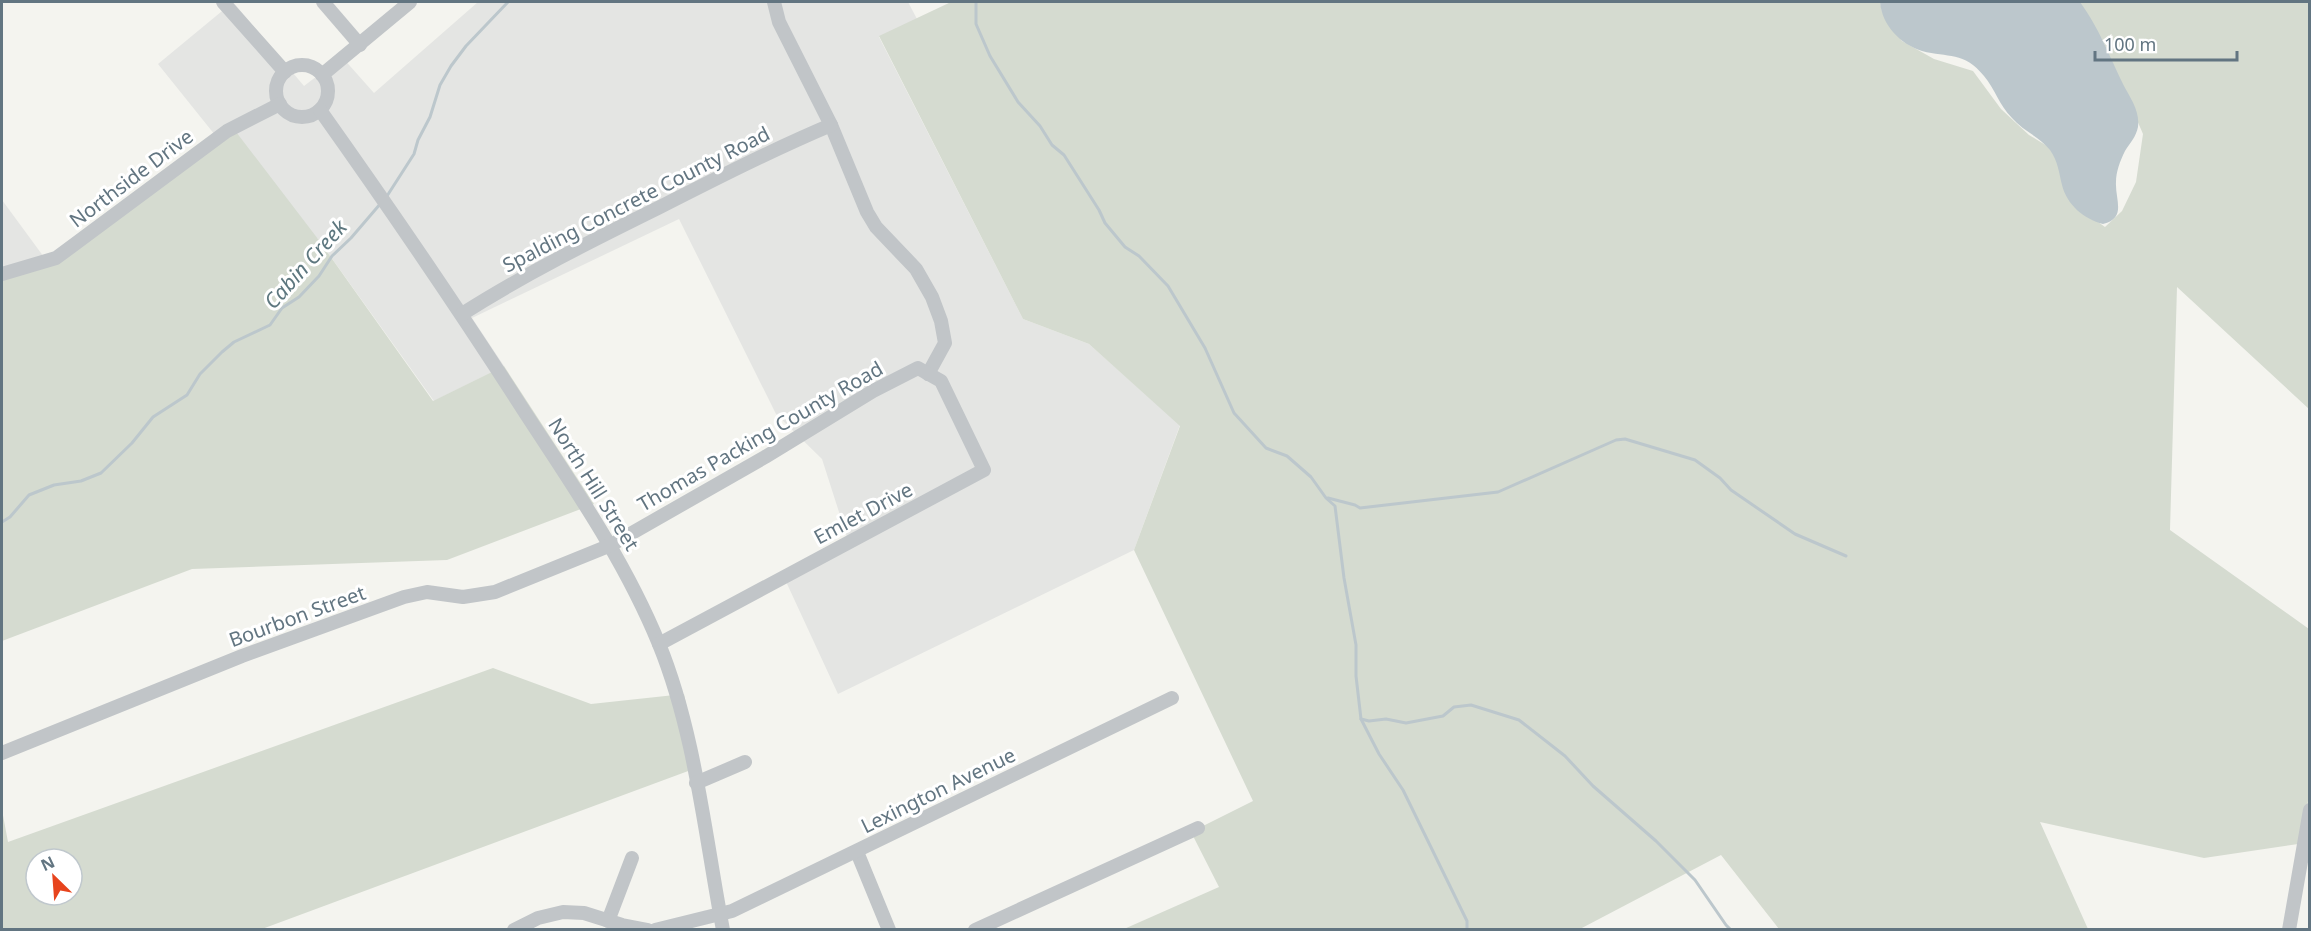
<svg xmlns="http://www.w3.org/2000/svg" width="2311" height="931" viewBox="0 0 2311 931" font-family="'Noto Sans',sans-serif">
	<rect width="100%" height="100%" fill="#f4f4ef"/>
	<!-- built -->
	<g fill="#e4e5e3">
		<path d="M233 2 304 86 342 57 374 93 478 2H908L917 19 879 37 1023 319 1089 344 1180 425 1134 550 838 694 782 573 847 537 822 459 776 414 679 219 472 318 504 366 434 401 318 239 215 135 158 64Z"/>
		<path d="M2 200 49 264 2 280Z"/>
	</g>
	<!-- green -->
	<g fill="#d5dbd0" fill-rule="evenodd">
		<path d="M951 2H1880L1882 12 1902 41 1934 59 1973 71 2001 109 2029 135 2057 152 2076 206 2105 227 2122 211 2136 182 2143 134 2103 41 2076 2H2309V409L2177 287 2170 530 2309 629 2310 789 2305 819V843L2204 858 2040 822 2088 929H1779L1721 855 1580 929H1124L1219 887 1191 832 1253 801 1134 550 1180 426 1089 344 1023 319 879 36Z"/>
		<path d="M230 124 318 239 433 401 504 366 594 504 447 560 192 569 2 641V280L49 264Z"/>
		<path d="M493 668 591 704 684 694 699 767 262 929H2V810L8 842ZM36 859H72V895H36Z"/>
	</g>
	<!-- water -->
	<path fill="#bcc7cc" d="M1880 2H2080C2100 30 2108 53 2123 84 2130 98 2140 110 2138 127 2136 137 2130 143 2125 151 2120 161 2116 172 2116 182 2115 200 2127 218 2103 224 2084 219 2067 205 2062 185 2059 173 2058 161 2050 150 2040 137 2023 131 2012 118 1999 105 1995 89 1984 76 1964 51 1948 58 1922 51 1900 44 1882 25 1880 2Z"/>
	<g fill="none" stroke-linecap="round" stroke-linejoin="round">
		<!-- stream -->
		<g stroke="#bcc7cc" stroke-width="3">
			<path d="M976 2V24L990 56 1018 102 1040 126 1052 145 1064 155 1099 210 1105 223 1125 247 1139 256 1168 286 1205 348 1234 413 1266 448 1287 456 1311 477 1326 498 1335 506 1344 578 1356 645V676L1361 719 1379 754 1403 790 1467 921V930"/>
			<path d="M387 196 414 154 418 140 430 117 440 85 451 66 466 46 508 2"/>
			<path d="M1328 498 1355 505 1360 508 1498 492 1616 440 1625 439 1695 460 1720 478 1731 490 1795 534 1846 556"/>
			<path d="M2 522 10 517 29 495 54 485 81 481 101 473 132 443 153 417 187 395 200 374 222 352 234 342 270 325 282 308 299 297 319 276 332 256 351 238 381 203"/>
			<path d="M1361 719 1369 721 1386 719 1406 723 1443 716 1454 707 1471 705 1519 720 1565 756 1593 786 1656 841 1695 880 1726 925 1731 930"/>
		</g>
		<!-- minor -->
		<g stroke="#c1c5c8" stroke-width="14">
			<path d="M223 2 285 72"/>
			<path d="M323 2 360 45"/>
			<path d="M774 2 779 22 831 125 867 212 876 227 916 269 932 297 941 321 945 343 928 374"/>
			<circle cx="302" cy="91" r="26"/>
			<path d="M322 75 410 2"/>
			<path d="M320 110C391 210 460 311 526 414 575 489 625 561 659 644 695 732 705 836 723 930"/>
			<path d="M2 274 56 258 227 131 280 104"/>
			<path d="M462 314C525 274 591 241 658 208 715 179 772 150 831 125"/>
			<path d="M2 753 242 656 404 597 427 592 463 597 495 592 611 545 765 457 873 391 918 368 941 381 984 470 659 644"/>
			<path d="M696 783 745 762"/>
			<path d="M857 852 889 930"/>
			<path d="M608 921 632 858"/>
			<path d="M514 930 538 918 563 912 584 913 622 925 648 930"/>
			<path d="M655 930 732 911 1172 698"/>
			<path d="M975 930 1198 828"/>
			<path d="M2289 930 2310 810"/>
		</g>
	</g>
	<g text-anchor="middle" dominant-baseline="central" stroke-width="6" stroke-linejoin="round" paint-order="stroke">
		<!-- street labels -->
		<g font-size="20" fill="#627581" stroke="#fff">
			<text transform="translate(131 178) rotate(-37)">Northside Drive</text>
			<text transform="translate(636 199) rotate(-27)">Spalding Concrete County Road</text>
			<text transform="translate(760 436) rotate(-30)">Thomas Packing County Road</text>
			<text transform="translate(594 484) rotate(58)">North Hill Street</text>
			<text transform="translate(863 513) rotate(-28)">Emlet Drive</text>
			<text transform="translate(297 616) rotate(-20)">Bourbon Street</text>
			<text transform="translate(938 790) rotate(-26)">Lexington Avenue</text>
		</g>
		<!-- water labels -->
		<g font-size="21" font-style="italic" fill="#5d777f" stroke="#fff">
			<text transform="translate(305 264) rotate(-48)">Cabin Creek</text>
		</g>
	</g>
	<!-- border -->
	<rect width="2311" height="931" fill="none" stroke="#627581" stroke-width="6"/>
	<!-- north arrow -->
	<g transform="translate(54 877) rotate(335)"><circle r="28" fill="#ffffff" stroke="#c0c8cd" stroke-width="1.5"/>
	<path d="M0-4.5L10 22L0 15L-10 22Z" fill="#e7441d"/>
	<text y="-9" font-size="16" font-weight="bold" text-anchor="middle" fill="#627581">N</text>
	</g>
	<!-- scale -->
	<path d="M2095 51v9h142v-9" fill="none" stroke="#627581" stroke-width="3"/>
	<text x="2104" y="51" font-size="18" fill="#627581" stroke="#ffffff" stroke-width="4.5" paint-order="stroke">100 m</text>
</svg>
